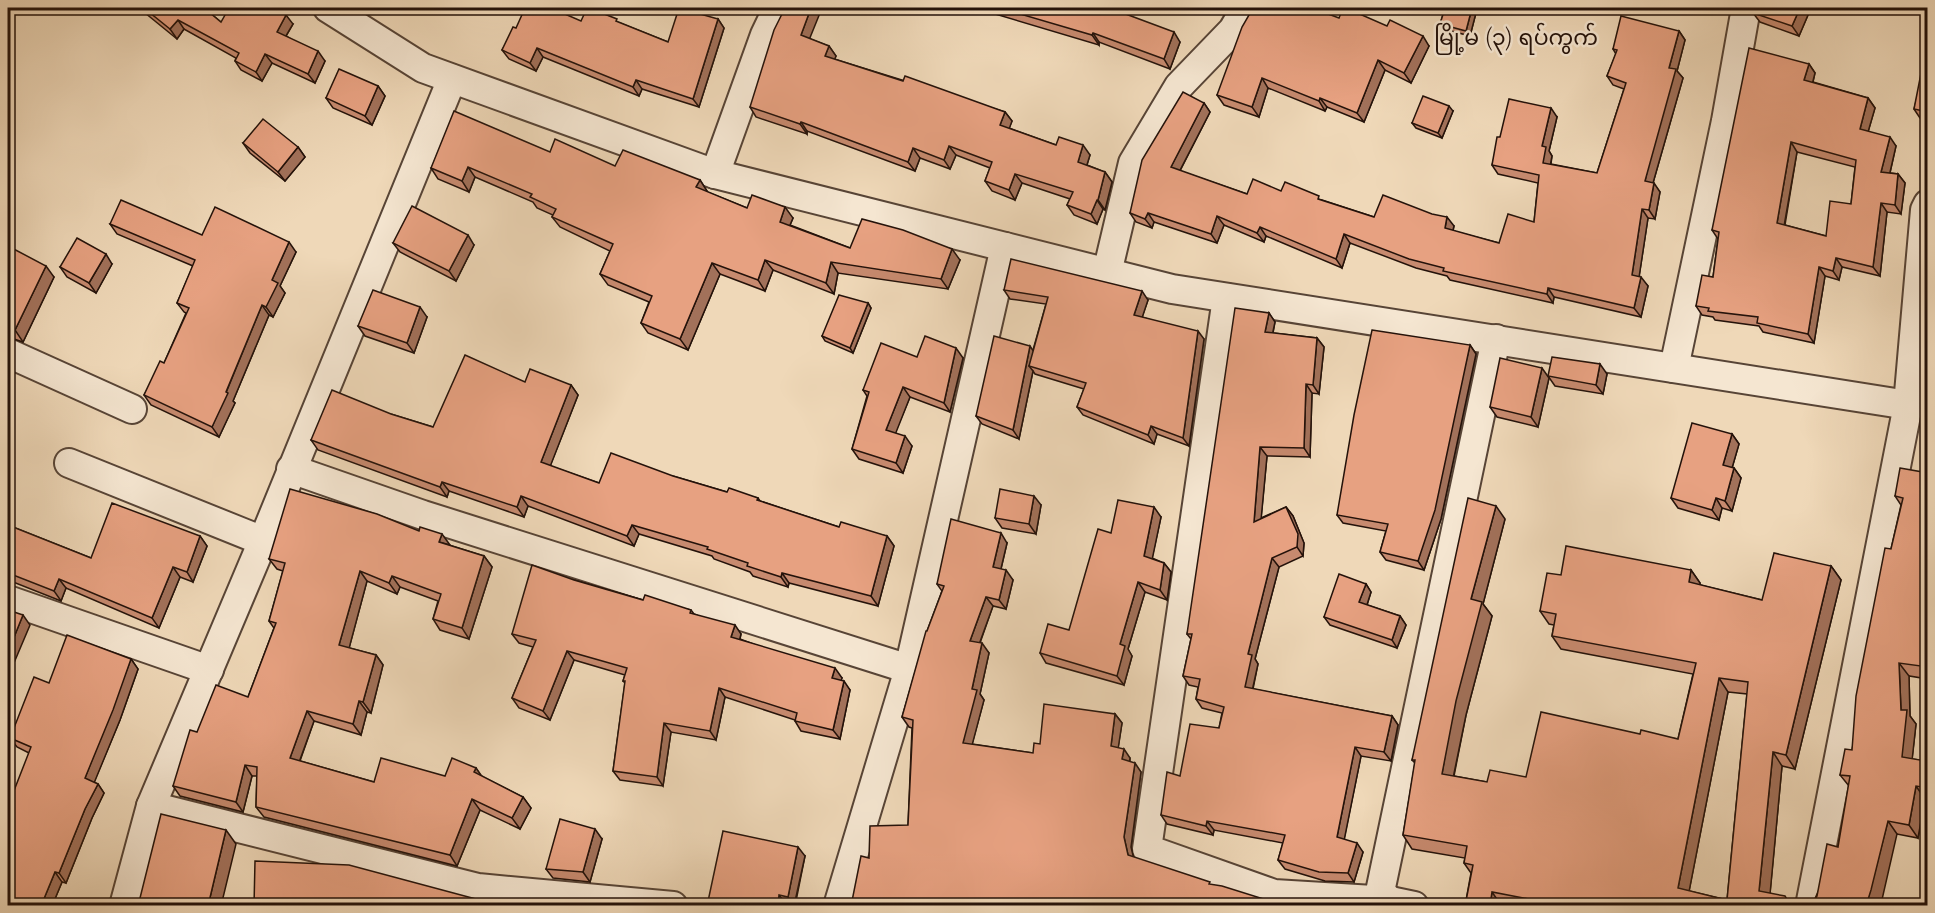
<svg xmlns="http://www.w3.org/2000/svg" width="1935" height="913" viewBox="0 0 1935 913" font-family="Cardo,'Noto Sans Myanmar',serif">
	<rect width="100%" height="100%" fill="#efd8b8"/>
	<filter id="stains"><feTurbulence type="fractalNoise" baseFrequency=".00333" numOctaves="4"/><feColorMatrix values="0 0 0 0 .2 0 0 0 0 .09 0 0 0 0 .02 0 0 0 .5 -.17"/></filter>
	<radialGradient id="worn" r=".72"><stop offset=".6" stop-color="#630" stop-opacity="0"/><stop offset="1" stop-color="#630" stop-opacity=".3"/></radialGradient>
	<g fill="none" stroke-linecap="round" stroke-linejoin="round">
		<defs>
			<g id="minor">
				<path d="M328 8 423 68 715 174 1172 289 1908 405"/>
				<path d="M715 174 765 35 778 8"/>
				<path d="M1107 273 1133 163 1179 86 1233 30 1246 8"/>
				<path d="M1227 298 1147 849 1274 894 1390 901 1414 906"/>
				<path d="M8 353 132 409"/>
				<path d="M1674 368 1726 121 1746 8"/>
				<path d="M69 463 263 541"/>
				<path d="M291 469 423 515 909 669"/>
				<path d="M8 600 209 670"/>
				<path d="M151 806 478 888 673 906"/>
				<path d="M124 906 151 806 263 541 452 79"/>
				<path d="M838 906 909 669 1005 247"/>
				<path d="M1389 906 1390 901 1380 892 1496 339"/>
				<path d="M1810 906 1908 405 1925 210 1928 204"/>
			</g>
		</defs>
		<!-- minor casing -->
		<use href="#minor" stroke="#574436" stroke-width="32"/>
		<!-- minor -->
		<use href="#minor" stroke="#f5e6d1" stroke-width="28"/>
	</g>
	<!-- wall -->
	<g fill="#c78a6f" stroke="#24120a" stroke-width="1.5" fill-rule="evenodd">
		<path d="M139 8H204L221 22 293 24 286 36 325 61 315 83 272 63 262 81 241 70 235 61 236 58 184 29 177 39Z"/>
		<path d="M975 8H1126L1124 13 1180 42 1170 69 1099 42V45Z"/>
		<path d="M1445 8H1476L1477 9 1470 36 1444 29 1440 24Z"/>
		<path d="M1811 8 1799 36 1760 22 1753 13Z"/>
		<path d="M1339 18 1429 46 1411 83 1385 70 1364 122 1327 107 1325 111 1268 88 1259 117 1224 105 1217 95Z"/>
		<path d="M718 19 724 28 699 107 642 89 639 96 543 57 536 71 509 59 502 50 516 28 581 21 620 23 668 42Z"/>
		<path d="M1679 31 1685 40 1677 71 1683 78 1653 183 1660 192 1655 219 1648 218 1639 277 1648 286 1641 317 1554 297 1553 303 1450 280 1447 276 1416 268 1350 243 1342 268 1266 236 1264 242 1224 225 1217 243 1154 222 1152 228 1136 222 1130 213 1204 103 1210 112 1180 171 1247 194 1281 191 1322 200 1374 217 1454 226 1453 231 1499 243 1534 222 1538 183 1498 174 1492 165 1500 137 1557 117 1549 151 1552 156 1551 164 1597 173 1624 89 1613 85 1607 76 1616 54 1613 49Z"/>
		<path d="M810 39 829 46 836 56 834 59 1005 112 1012 121 1009 128 1056 145 1090 155 1087 165 1105 172 1112 182 1105 210 1103 209 1097 224 1074 215 1067 205 1070 199 1022 183 1015 200 992 191 985 181 990 168 956 155 950 169 920 158 915 171 807 131V134L756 117 750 107Z"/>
		<path d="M1928 54V119L1920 118 1914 109Z"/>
		<path d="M1809 64 1815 73 1813 82 1868 98 1875 108 1868 132 1896 146 1890 173 1898 174 1905 183 1901 214 1887 212 1880 276 1842 267 1839 280 1825 276 1814 343 1763 332 1759 326 1715 320 1713 317 1702 315 1696 306 1713 277 1718 239 1712 230ZM1797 152 1855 167 1851 204 1826 236 1785 225Z"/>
		<path d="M378 86 385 96 372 125 333 108 326 98Z"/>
		<path d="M1453 111 1442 138 1416 128 1412 123Z"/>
		<path d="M243 143 298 147 305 157 285 181 250 153Z"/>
		<path d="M550 152 615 166 700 180 707 191V192L747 208 793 218 790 225 850 248 960 260 948 289 838 273 834 294 773 270 765 291 720 274 688 350 648 333 641 323 649 302 608 285 600 274 610 251 560 227 552 217 553 215 537 208 533 202 475 177 469 192 438 179 431 168Z"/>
		<path d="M110 224 202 235 296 252 280 286 285 293 273 317 269 315 233 401 235 403 219 437 151 405 144 395 164 363 186 313 184 312 177 303 193 266 117 234Z"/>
		<path d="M393 243 474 245 456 281 400 252Z"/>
		<path d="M8 246 54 277 23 342 8 337Z"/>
		<path d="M112 264 96 293 67 277 60 267Z"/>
		<path d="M1004 290 1148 300 1142 317 1204 339 1189 446 1157 434 1154 444 1083 415 1077 407 1084 389 1035 374 1033 371 1019 439 982 424 976 416 1033 350 1046 304 1010 299Z"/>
		<path d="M868 303 871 308 853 353 825 341 822 336Z"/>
		<path d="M1269 313 1275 322 1273 333 1317 338 1324 347 1319 394 1312 393 1310 457 1267 456 1261 518 1286 507 1293 516 1304 543 1303 556 1279 567 1255 659 1258 664 1253 689 1392 716 1398 725 1391 761 1361 756 1344 839 1363 852 1354 882 1325 881 1285 869 1278 860 1283 843 1214 830 1213 835 1167 824 1161 815 1180 776 1219 728 1222 713 1202 708 1196 699 1198 687 1189 685 1183 676 1191 639 1187 634Z"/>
		<path d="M427 317 414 353 365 336 358 326Z"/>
		<path d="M1470 345 1476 354 1441 519 1424 570 1386 560 1380 552 1386 531 1343 523 1337 515Z"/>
		<path d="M963 358 950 412 910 397 895 433 912 446 903 473 859 459 852 449 867 396 863 390Z"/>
		<path d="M1607 374 1603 394 1555 386 1548 376Z"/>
		<path d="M1549 378 1538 427 1497 417 1490 407Z"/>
		<path d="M525 382 571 385 578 395 550 466 599 483 673 476 727 492 758 498 760 501 839 527 887 536 894 546 878 606 789 583 788 587 753 576 750 572 714 559 712 556 639 534 634 546 528 506 524 517 449 491 447 497 318 450 311 440 391 414 433 427Z"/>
		<path d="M1732 434 1739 444 1732 468H1734L1741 478 1732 511 1722 508 1719 520 1678 508 1671 498Z"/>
		<path d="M1928 473V679L1909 676 1910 716 1916 724 1912 759 1926 761 1928 763V799H1925L1918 838 1897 834 1813 903 1838 847 1849 786 1840 775 1852 750 1891 549 1901 505 1895 496Z"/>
		<path d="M1041 505 1036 534 1002 528 995 518Z"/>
		<path d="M1161 517 1152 558 1164 563 1171 572 1167 600 1145 592 1128 649 1132 656 1124 685 1046 663 1040 653 1069 630 1111 533Z"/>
		<path d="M1505 519 1483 604 1492 616 1466 715 1454 776 1487 782 1526 777 1640 734 1678 739 1693 674 1561 649 1552 636 1554 625 1549 624 1540 611 1561 575 1691 570 1700 583V585L1762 600 1831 566 1841 580 1795 769 1782 766 1770 893 1792 906H1465L1471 873 1464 863 1465 858 1412 849 1403 835 1415 763 1412 760ZM1728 692 1747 694 1727 900 1689 891Z"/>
		<path d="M8 525 91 558 200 536 207 546 193 582 180 577 159 628 66 588 61 601 8 580Z"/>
		<path d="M1007 543 1001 569 1013 580 1006 609 993 606 980 643 989 653 980 694 984 700 972 744 1033 753 1040 744 1115 714 1122 723 1118 748 1130 758V762L1141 772 1131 847 1133 856 869 858 908 825 912 728 909 727 902 717 927 631 942 591 937 584Z"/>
		<path d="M449 545 484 556 492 567 469 639 440 630 433 619 438 601 400 587 397 594 367 581 349 648 376 655 383 665 371 713 367 712 361 735 314 721 300 761 374 782 445 776 476 768 481 776 523 797 531 808 520 829 480 810 457 866 264 817 256 807 257 776H252L243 812 180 796 173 786 248 697 274 628 269 621 283 571 277 569 269 559Z"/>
		<path d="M574 580 643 600 691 610 694 614 741 634 740 639 842 678 841 680 850 690 840 739 801 731 795 721V720L725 697 716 740 671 732 663 786 620 780 613 771 625 683 623 681 625 675 574 660 550 720 519 708 512 698 533 647 519 643 512 634Z"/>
		<path d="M1366 584 1371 592 1367 605 1400 616 1406 625 1397 648 1330 625 1324 617Z"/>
		<path d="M131 659 138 669 120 720 94 782 98 784 104 793 92 818 66 883 62 882 52 906H8L29 753 17 747 10 738 49 683Z"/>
		<path d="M602 839 590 882 553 878 546 869Z"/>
		<path d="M805 856 795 906 786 904V906H707Z"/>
	</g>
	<!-- shaded-wall -->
	<g fill="#a2715a" stroke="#24120a" stroke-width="1.5">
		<path d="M811 8H822L807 45 801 35Z"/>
		<path d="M1116 8H1126L1122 20 1115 10Z"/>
		<path d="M1472 8H1476L1477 9 1470 36 1466 31Z"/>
		<path d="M1800 8H1811L1799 36 1792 26Z"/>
		<path d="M286 15 293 24 283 41 277 32Z"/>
		<path d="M718 19 724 28 699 107 693 99Z"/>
		<path d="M178 20 184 29 177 39 170 29Z"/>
		<path d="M1679 31 1685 40 1677 71 1683 78 1651 190 1645 181 1669 68Z"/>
		<path d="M1174 32 1180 42 1170 69 1164 59Z"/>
		<path d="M1093 33 1099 42V45L1092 35Z"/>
		<path d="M1423 36 1429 46 1411 83 1404 73Z"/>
		<path d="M829 46 836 56 832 66 825 56Z"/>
		<path d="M537 48 543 57 536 71 530 63Z"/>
		<path d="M318 51 325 61 315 83 308 74Z"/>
		<path d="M265 54 272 63 262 81 256 72Z"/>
		<path d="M1378 60 1385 70 1364 122 1357 113Z"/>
		<path d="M1809 64 1815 73 1811 89 1804 80Z"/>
		<path d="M1262 78 1268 88 1259 117 1252 107Z"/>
		<path d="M636 80 642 89 639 96 633 87Z"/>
		<path d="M378 86 385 96 372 125 365 116Z"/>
		<path d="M1320 98 1327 107 1325 111 1319 101Z"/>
		<path d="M1868 98 1875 108 1866 139 1860 129Z"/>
		<path d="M1204 103 1210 112 1177 176 1171 167Z"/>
		<path d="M1449 106 1453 111 1442 138 1438 133Z"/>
		<path d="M1551 108 1557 117 1549 151 1552 156 1549 172 1543 163 1542 146Z"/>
		<path d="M1005 112 1012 121 1007 135 1000 125Z"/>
		<path d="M801 122 807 131V134L800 124Z"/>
		<path d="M1890 137 1896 146 1888 181 1881 172Z"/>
		<path d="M1791 142 1797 152 1783 232 1777 223Z"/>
		<path d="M1083 145 1090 155 1085 171 1078 162Z"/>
		<path d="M949 146 956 155 950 169 944 160Z"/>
		<path d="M298 147 305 157 285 181 278 172Z"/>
		<path d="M913 148 920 158 915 171 908 162Z"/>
		<path d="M468 167 475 177 469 192 462 181Z"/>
		<path d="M1105 172 1112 182 1105 210 1098 200Z"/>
		<path d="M1015 174 1022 183 1015 200 1009 190Z"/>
		<path d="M1898 174 1905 183 1901 214 1895 205Z"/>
		<path d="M700 180 707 191 704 198 696 187Z"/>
		<path d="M1654 183 1660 192 1655 219 1649 210Z"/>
		<path d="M1097 200 1103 209 1097 224 1091 214Z"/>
		<path d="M1881 203 1887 212 1880 276 1873 267Z"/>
		<path d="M785 207 793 218 787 232 780 222Z"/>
		<path d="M1642 209 1648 218 1638 284 1632 275Z"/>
		<path d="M1148 213 1154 222 1152 228 1145 219Z"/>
		<path d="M1217 216 1224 225 1217 243 1211 234Z"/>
		<path d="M1447 217 1454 226 1451 238 1445 228Z"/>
		<path d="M1260 227 1266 236 1264 242 1257 233Z"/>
		<path d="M1344 234 1350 243 1342 268 1336 259Z"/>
		<path d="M468 235 474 245 456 281 449 271Z"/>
		<path d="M289 242 296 252 280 286 285 293 273 317 266 307 272 280Z"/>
		<path d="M952 249 960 260 948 289 941 279Z"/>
		<path d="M106 254 112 264 96 293 89 283Z"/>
		<path d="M1836 258 1842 267 1839 280 1833 271Z"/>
		<path d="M765 260 773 270 765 291 758 280Z"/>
		<path d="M831 262 838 273 834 294 826 283Z"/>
		<path d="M712 263 720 274 688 350 680 339Z"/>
		<path d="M46 266 54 277 23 342 15 330Z"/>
		<path d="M1819 267 1825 276 1814 343 1808 334Z"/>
		<path d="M1641 277 1648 286 1641 317 1634 308Z"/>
		<path d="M1548 288 1554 297 1553 303 1547 294Z"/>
		<path d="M1142 291 1148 300 1140 324 1134 315Z"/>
		<path d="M868 303 871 308 853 353 850 348Z"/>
		<path d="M262 305 269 315 233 401 235 403 219 437 212 427Z"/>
		<path d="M420 307 427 317 414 353 407 343Z"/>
		<path d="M1269 313 1275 322 1271 341 1265 332Z"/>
		<path d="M1198 331 1204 339 1189 446 1183 438Z"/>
		<path d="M1317 338 1324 347 1319 394 1313 385Z"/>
		<path d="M1470 345 1476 354 1441 519 1424 570 1418 561Z"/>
		<path d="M1030 346 1036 355 1029 366 1033 371 1019 439 1013 430Z"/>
		<path d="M956 348 963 358 950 412 944 403Z"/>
		<path d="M1600 364 1607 374 1603 394 1596 385Z"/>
		<path d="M1542 368 1549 378 1538 427 1531 417Z"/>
		<path d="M1306 384 1312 393 1310 457 1304 448Z"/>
		<path d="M571 385 578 395 548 472 541 462Z"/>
		<path d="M903 387 910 397 893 440 886 430Z"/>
		<path d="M1151 426 1157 434 1154 444 1148 435Z"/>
		<path d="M1732 434 1739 444 1730 475 1723 465Z"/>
		<path d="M905 436 912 446 903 473 896 463Z"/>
		<path d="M1260 447 1267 456 1260 531 1254 522Z"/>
		<path d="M1734 468 1741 478 1732 511 1725 501Z"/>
		<path d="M442 482 449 491 447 497 440 487Z"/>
		<path d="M521 496 528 506 524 517 517 507Z"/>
		<path d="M1034 496 1041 505 1036 534 1029 524Z"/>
		<path d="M1716 498 1722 508 1719 520 1712 510Z"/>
		<path d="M1496 506 1505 519 1483 604 1492 616 1466 715 1451 788 1442 774 1471 599Z"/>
		<path d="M1154 507 1161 517 1151 565 1144 556Z"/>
		<path d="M1286 507 1293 516 1304 543 1303 556 1297 547Z"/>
		<path d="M632 525 639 534 634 546 627 536Z"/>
		<path d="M1001 533 1007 543 999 577 993 567Z"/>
		<path d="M442 534 450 545 439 542Z"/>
		<path d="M200 536 207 546 193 582 187 572Z"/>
		<path d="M887 536 894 546 878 606 871 596Z"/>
		<path d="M484 556 492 567 469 639 462 628Z"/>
		<path d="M1272 558 1279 567 1255 659 1258 664 1251 696 1245 687 1248 654Z"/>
		<path d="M1164 563 1171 572 1167 600 1160 590Z"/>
		<path d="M1831 566 1841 580 1795 769 1786 755Z"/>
		<path d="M173 567 180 577 159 628 152 618Z"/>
		<path d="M1006 570 1013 580 1006 609 999 600Z"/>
		<path d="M1691 570 1700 583 1698 596 1689 582Z"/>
		<path d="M360 571 367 581 347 656 339 645Z"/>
		<path d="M782 573 789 583 788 587 781 577Z"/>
		<path d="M392 576 400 587 397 594 389 583Z"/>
		<path d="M59 579 66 588 61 601 54 591Z"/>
		<path d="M1138 582 1145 592 1128 649 1132 656 1124 685 1117 676 1120 644Z"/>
		<path d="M1366 584 1371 592 1365 611 1359 602Z"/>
		<path d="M986 597 993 606 977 650 970 641Z"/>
		<path d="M23 615 30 625 8 677V652Z"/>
		<path d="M1400 616 1406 625 1397 648 1392 640Z"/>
		<path d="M735 625 741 634 738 646 731 637Z"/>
		<path d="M982 643 989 653 980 694 984 700 970 753 963 743 972 689Z"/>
		<path d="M567 651 574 660 550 720 543 711Z"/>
		<path d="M376 655 383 665 371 713 363 702Z"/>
		<path d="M131 659 138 669 120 720 92 788 85 778Z"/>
		<path d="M1899 663 1909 676 1910 716 1916 724 1911 770 1902 757 1901 710Z"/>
		<path d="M835 668 842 678 839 688 832 678Z"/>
		<path d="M1719 678 1728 692 1687 902 1678 888Z"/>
		<path d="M844 681 850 690 840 739 833 730Z"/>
		<path d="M719 688 725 697 716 740 710 731Z"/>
		<path d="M359 701 367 712 361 735 353 724Z"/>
		<path d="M307 711 314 721 297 768 290 758Z"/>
		<path d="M1115 714 1122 723 1117 756 1111 746Z"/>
		<path d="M1392 716 1398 725 1391 761 1384 752Z"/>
		<path d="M664 723 671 732 663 786 657 777Z"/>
		<path d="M1355 747 1361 756 1343 846 1337 837Z"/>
		<path d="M1124 749 1130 758 1128 769 1122 759Z"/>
		<path d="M1773 752 1782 766 1769 905 1759 891Z"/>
		<path d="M1926 761 1928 763V794L1922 787Z"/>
		<path d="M1135 763 1141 772 1131 847 1135 864 1128 855 1124 837Z"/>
		<path d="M245 765 252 776 243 812 236 802Z"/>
		<path d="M476 768 483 778 474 772Z"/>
		<path d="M98 784 104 793 92 818 66 883 59 873 85 809Z"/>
		<path d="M1916 786 1925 799 1918 838 1909 825Z"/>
		<path d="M523 797 531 808 520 829 512 818Z"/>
		<path d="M472 799 480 810 457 866 450 855Z"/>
		<path d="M1207 821 1214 830 1213 835 1206 826Z"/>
		<path d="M1888 821 1897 834 1881 904 1880 906H1866Z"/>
		<path d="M595 829 602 839 590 882 583 872Z"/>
		<path d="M226 830 236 844 221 906H208Z"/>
		<path d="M1357 843 1363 852 1354 882 1348 873Z"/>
		<path d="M798 847 805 856 794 906 788 897Z"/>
		<path d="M55 872 62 882 52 906H41Z"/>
		<path d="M1492 892 1501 905 1490 906Z"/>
		<path d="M779 895 786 904V906H778Z"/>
	</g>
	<!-- building -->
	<g fill="#e7a181" stroke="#24120a" stroke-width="1.5" fill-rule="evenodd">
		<path d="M144 8H204L221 22 229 8H272L286 15 277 32 318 51 308 74 265 54 256 72 235 61 239 53 178 20 170 29Z"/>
		<path d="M525 8H551L581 21 587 8H589L617 19 616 21 668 42 679 8 718 19 693 99 636 80 633 87 537 48 530 63 502 50 513 27 516 28Z"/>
		<path d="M785 8H811L801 35 829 46 825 56 903 81 905 76 1005 112 1000 125 1056 145 1059 137 1083 145 1078 162 1105 172 1098 200H1097L1091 214 1067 205 1073 192 1015 174 1009 190 985 181 992 162 949 146 944 160 913 148 908 162 801 122 800 124 750 107 774 30Z"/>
		<path d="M1000 8H1116L1115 10 1174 32 1164 59 1093 33 1092 35Z"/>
		<path d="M1253 8H1312L1339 18 1343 8H1346L1387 26 1390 20 1423 36 1404 73 1378 60 1357 113 1320 98 1319 101 1262 78 1252 107 1217 95 1242 27Z"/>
		<path d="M1445 8H1472L1466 31 1440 24Z"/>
		<path d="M1754 8H1800L1792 26 1753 13Z"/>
		<path d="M1621 16 1679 31 1669 68 1676 69 1645 181 1654 183 1649 210 1642 209 1632 275 1641 277 1634 308 1548 288 1547 294 1443 271 1444 268 1409 259 1344 234 1336 259 1260 227 1257 233 1217 216 1211 234 1148 213 1145 219 1130 213 1142 160 1183 92 1204 103 1171 167 1247 194 1253 179 1281 191 1285 182 1319 196 1318 199 1374 217 1383 195 1432 214 1447 217 1445 228 1499 243 1508 214 1534 222 1539 175 1492 165 1497 137H1500L1509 99 1551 108 1542 146 1546 147 1543 163 1597 173 1626 83 1607 76 1617 50 1613 49Z"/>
		<path d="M1749 48 1809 64 1804 80 1868 98 1860 129 1890 137 1881 172 1898 174 1895 205 1881 203 1873 267 1836 258 1833 271 1819 267 1808 334 1757 323 1758 317 1708 311 1709 308 1696 306 1702 275 1713 277 1719 232 1712 230ZM1791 142 1856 160 1851 204 1830 201 1826 236 1777 223Z"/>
		<path d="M1925 53 1928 54V112L1914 109Z"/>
		<path d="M339 69 378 86 365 116 326 98Z"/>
		<path d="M1423 96 1449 106 1438 133 1412 123Z"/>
		<path d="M454 111 550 152 555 139 615 166 623 150 700 180 696 187 747 208 752 195 785 207 780 222 850 248 862 219 903 230 952 249 941 279 831 262 826 283 765 260 758 280 712 263 680 339 641 323 652 296 600 274 613 244 552 217 556 209 530 197 532 194 468 167 462 181 431 168Z"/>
		<path d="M263 119 298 147 278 172 243 143Z"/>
		<path d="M121 200 202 235 215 207 289 242 272 280 278 283 266 307 262 305 226 392 228 393 212 427 144 395 160 361 164 363 189 308 177 303 195 260 110 224Z"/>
		<path d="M412 206 468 235 449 271 393 243Z"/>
		<path d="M77 238 106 254 89 283 60 267Z"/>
		<path d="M8 246 46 266 15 330 8 328Z"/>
		<path d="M1011 259 1142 291 1134 315 1198 331 1183 438 1151 426 1148 435 1077 407 1086 383 1029 366 1048 297 1004 290Z"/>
		<path d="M373 290 420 307 407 343 358 326Z"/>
		<path d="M839 295 868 303 850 348 822 336Z"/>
		<path d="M1235 308 1269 313 1265 332 1317 338 1313 385 1306 384 1304 448 1260 447 1254 522 1286 507 1298 534 1297 547 1272 558 1248 654 1252 655 1245 687 1392 716 1384 752 1355 747 1337 837 1357 843 1348 873 1319 872 1278 860 1285 835 1207 821 1206 826 1161 815 1167 772 1180 776 1190 724 1219 728 1224 707 1196 699 1200 679 1183 676 1192 634H1187Z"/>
		<path d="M1372 330 1470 345 1435 510 1418 561 1380 552 1388 524 1337 515 1354 415Z"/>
		<path d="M925 336 956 348 944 403 903 387 886 430 905 436 896 463 852 449 869 392 863 390 881 343 917 357Z"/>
		<path d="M994 336 1030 346 1013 430 976 416Z"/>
		<path d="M465 355 525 382 530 369 571 385 541 462 599 483 611 453 673 476 727 492 729 488 758 498 757 500 839 527 841 522 887 536 871 596 782 573 781 577 747 566 748 563 707 549 708 547 632 525 627 536 521 496 517 507 442 482 440 487 311 440 332 390 391 414 433 427Z"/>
		<path d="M1552 357 1600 364 1596 385 1548 376Z"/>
		<path d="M1500 358 1542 368 1531 417 1490 407Z"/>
		<path d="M1692 423 1732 434 1723 465 1734 468 1725 501 1716 498 1712 510 1671 498Z"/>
		<path d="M1900 468 1928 473V667L1899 663 1901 710H1907L1902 757 1926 761 1922 787 1916 786 1909 825 1888 821 1871 890 1866 906H1810L1813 903 1817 896 1827 844 1838 847 1850 776 1840 775 1845 749 1852 750 1856 696 1885 548 1891 549 1903 498 1895 496Z"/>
		<path d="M290 489 377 514 419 531 420 527 442 534 439 542 484 556 462 628 433 619 441 594 392 576 389 583 360 571 339 645 376 655 363 702 359 701 353 724 307 711 290 758 374 782 381 758 445 776 452 758 476 768 474 772 523 797 512 818 472 799 450 855 256 807 257 767 245 765 236 802 173 786 190 730 197 732 216 685 248 697 276 623 269 621 285 563 269 559Z"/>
		<path d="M1000 489 1034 496 1029 524 995 518Z"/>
		<path d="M1468 498 1496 506 1471 599 1482 602 1456 701 1442 774 1487 782 1490 770 1526 777 1541 712 1640 734 1641 730 1678 739 1696 663 1552 636 1556 614 1540 611 1547 573 1561 575 1566 546 1691 570 1689 582 1762 600 1774 553 1831 566 1786 755 1773 752 1759 891 1785 896 1791 906H1538L1539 901 1492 892 1490 906H1465L1473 865 1464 863 1467 846 1403 835 1415 760H1412ZM1719 678 1748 682 1727 900 1678 888Z"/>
		<path d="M1118 500 1154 507 1144 556 1164 563 1160 590 1138 582 1120 644 1125 646 1117 676 1040 653 1048 624 1069 630 1098 529 1111 533Z"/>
		<path d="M112 503 200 536 187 572 173 567 152 618 59 579 54 591 8 573V525L91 558Z"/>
		<path d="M951 519 1001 533 993 567 1006 570 999 600 986 597 970 641 982 643 972 689 977 690 963 743 1033 753 1034 743 1040 744 1044 704 1115 714 1111 746 1124 749 1122 759 1135 763 1124 837 1128 855 1210 882 1209 884 1222 886 1270 901 1269 906H851L861 856 869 858 870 826 908 825 913 720 902 717 926 631H927L944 586 937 584Z"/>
		<path d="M532 565 574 580 643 600 645 595 691 610 690 613 735 625 731 637 835 668 832 678 844 681 833 730 795 721 797 713 719 688 710 731 664 723 657 777 613 771 625 681H623L627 668 567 651 543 711 512 698 536 640 512 634Z"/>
		<path d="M1339 574 1366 584 1359 602 1400 616 1392 640 1324 617Z"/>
		<path d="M8 610 23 615 8 652Z"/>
		<path d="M67 635 131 659 113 710 85 778 98 784 85 809 59 873 55 872 41 906H8V806L31 747 10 738 34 677 49 683Z"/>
		<path d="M161 814 226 830 208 906H138Z"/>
		<path d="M560 819 595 829 583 872 546 869Z"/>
		<path d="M723 831 798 847 788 897 779 895 778 906H707Z"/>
		<path d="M255 861 349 865 502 906H254Z"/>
	</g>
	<g text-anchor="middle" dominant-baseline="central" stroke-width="5" stroke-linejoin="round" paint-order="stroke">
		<!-- quarter labels -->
		<g font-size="22" fill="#24120a" stroke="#f5e6d1">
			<text x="1516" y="38">မြို့မ (၃) ရပ်ကွက်</text>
		</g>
	</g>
	<!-- margin -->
	<rect width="1935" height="913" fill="none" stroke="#efd8b8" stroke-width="30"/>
	<rect x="9" y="9" width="1917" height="895" fill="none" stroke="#24120a" stroke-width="3"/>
	<rect x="15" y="15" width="1905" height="883" fill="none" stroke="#24120a" stroke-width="1.5"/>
	<rect width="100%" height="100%" filter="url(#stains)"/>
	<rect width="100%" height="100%" fill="url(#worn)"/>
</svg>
